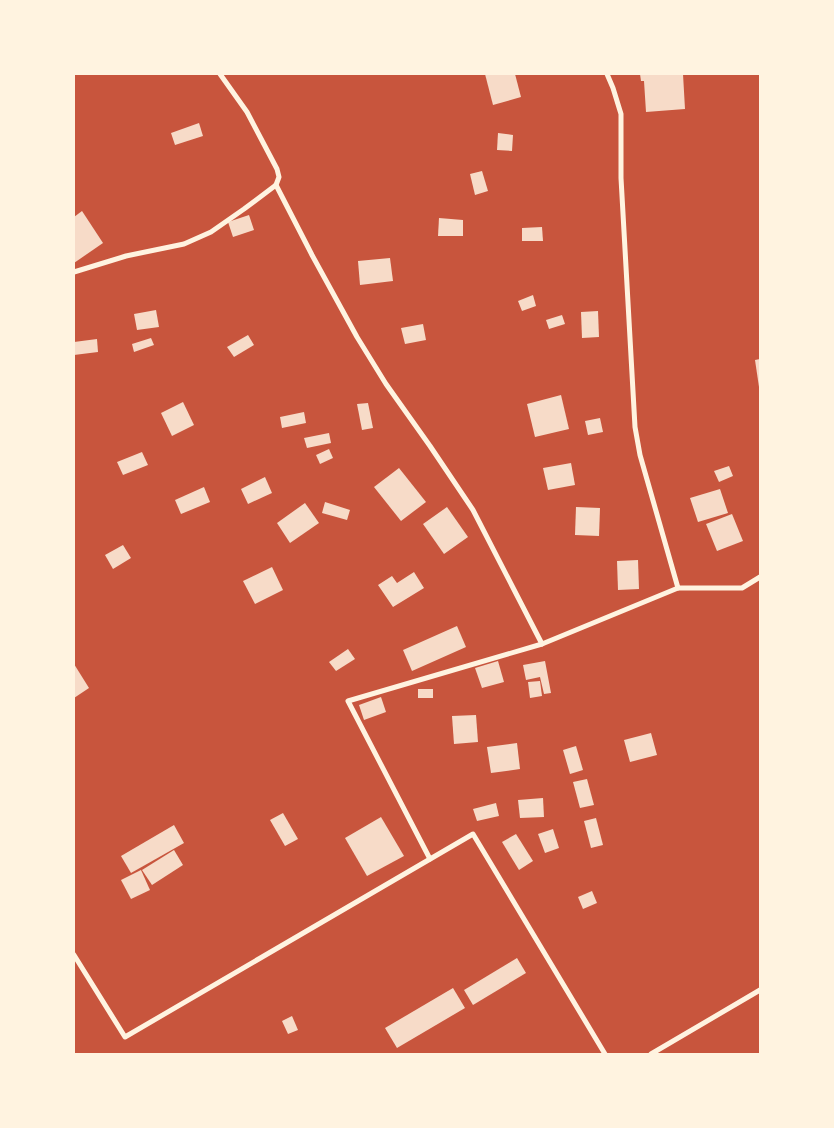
<svg xmlns="http://www.w3.org/2000/svg" width="834" height="1128" viewBox="0 0 834 1128" font-family="'Noto Sans',sans-serif">
	<rect width="100%" height="100%" fill="#c8553d"/>
	<!-- building -->
	<g fill="#f7dbc8">
		<path d="M485 74H515L521 97 493 105Z"/>
		<path d="M640 74H683L685 109 646 112 644 81H641Z"/>
		<path d="M199 123 203 136 175 145 171 133Z"/>
		<path d="M498 133 513 135 512 151 497 150Z"/>
		<path d="M482 171 488 191 475 195 470 174Z"/>
		<path d="M82 211 103 243 74 263V217Z"/>
		<path d="M249 215 254 230 233 237 228 222Z"/>
		<path d="M439 218 463 220V236H438Z"/>
		<path d="M542 227 543 241H522V228Z"/>
		<path d="M390 258 393 281 360 285 358 261Z"/>
		<path d="M533 295 536 306 522 311 518 301Z"/>
		<path d="M156 310 159 327 137 330 134 314Z"/>
		<path d="M598 311 599 337 582 338 581 312Z"/>
		<path d="M562 315 565 324 549 329 546 320Z"/>
		<path d="M423 324 426 340 405 344 401 328Z"/>
		<path d="M248 335 254 345 234 357 227 347Z"/>
		<path d="M151 338 154 345 134 352 132 344Z"/>
		<path d="M97 339 98 352 74 355V342Z"/>
		<path d="M760 359V387H759L755 360Z"/>
		<path d="M561 395 569 429 535 437 527 404Z"/>
		<path d="M183 402 194 425 172 436 161 413Z"/>
		<path d="M368 403 373 428 362 430 357 404Z"/>
		<path d="M304 412 306 423 282 428 280 417Z"/>
		<path d="M600 418 603 432 588 435 585 421Z"/>
		<path d="M329 433 331 443 307 448 304 438Z"/>
		<path d="M329 449 333 458 320 464 316 455Z"/>
		<path d="M142 452 148 465 123 475 117 462Z"/>
		<path d="M571 463 575 485 548 490 543 468Z"/>
		<path d="M729 466 733 476 719 482 714 471Z"/>
		<path d="M399 468 426 502 401 521 374 487Z"/>
		<path d="M265 477 272 493 248 504 241 489Z"/>
		<path d="M204 487 210 502 181 514 175 500Z"/>
		<path d="M720 489 728 513 698 522 690 498Z"/>
		<path d="M325 502 350 510 347 520 322 513Z"/>
		<path d="M305 503 319 523 290 543 277 523Z"/>
		<path d="M447 507 468 537 444 554 423 524Z"/>
		<path d="M576 507 600 508 599 536 575 535Z"/>
		<path d="M732 514 743 541 717 551 706 524Z"/>
		<path d="M123 545 131 558 113 569 105 555Z"/>
		<path d="M638 560 639 589 618 590 617 561Z"/>
		<path d="M272 567 283 590 255 604 243 581Z"/>
		<path d="M414 572 424 588 393 607 378 585 392 576 397 583Z"/>
		<path d="M457 626 466 647 412 671 403 650Z"/>
		<path d="M348 649 355 659 336 671 329 662Z"/>
		<path d="M498 661 504 682 482 688 475 668Z"/>
		<path d="M545 661 551 693 544 694 540 677 526 680 523 665Z"/>
		<path d="M74 664 89 688 74 698Z"/>
		<path d="M540 681 542 696 530 698 528 682Z"/>
		<rect x="418" y="689" width="15" height="9"/>
		<path d="M381 697 386 712 364 720 359 705Z"/>
		<path d="M476 715 478 742 454 744 452 716Z"/>
		<path d="M651 733 657 755 630 762 624 740Z"/>
		<path d="M517 743 520 769 491 773 487 747Z"/>
		<path d="M576 746 583 770 570 774 563 750Z"/>
		<path d="M587 779 594 805 580 808 573 782Z"/>
		<path d="M543 798 544 817 520 818 518 800Z"/>
		<path d="M496 803 499 816 477 821 473 809Z"/>
		<path d="M283 813 298 839 285 846 270 820Z"/>
		<path d="M381 817 404 856 367 876 345 838Z"/>
		<path d="M596 818 603 845 591 848 584 821Z"/>
		<path d="M174 825 184 843 131 873 121 856Z"/>
		<path d="M553 829 559 848 545 853 538 834Z"/>
		<path d="M516 834 533 861 519 870 502 842Z"/>
		<path d="M174 850 183 865 152 885 142 870Z"/>
		<path d="M141 870 150 890 131 899 121 880Z"/>
		<path d="M592 891 597 903 583 909 578 897Z"/>
		<path d="M517 958 526 973 473 1005 464 990Z"/>
		<path d="M453 988 465 1008 397 1048 385 1028Z"/>
		<path d="M292 1016 298 1030 288 1034 282 1021Z"/>
	</g>
	<g fill="none" stroke-linecap="round" stroke-linejoin="round">
		<!-- minor -->
		<g stroke="#fff3e0" stroke-width="5">
			<path d="M607 74 613 88 621 114V178L635 427 640 455 678 588"/>
			<path d="M276 185 312 255 357 337 386 384 430 446 473 510 542 644"/>
			<path d="M74 272 126 256 184 244 211 232 244 209 276 185 279 177 277 169 247 112 220 74"/>
			<path d="M430 859 348 701 542 644 678 588H742L760 577"/>
			<path d="M74 955 125 1037 473 834 605 1054"/>
			<path d="M651 1054 760 990"/>
		</g>
	</g>
	<!-- border -->
	<rect width="834" height="1128" fill="none" stroke="#fff3e0" stroke-width="150"/>
</svg>
